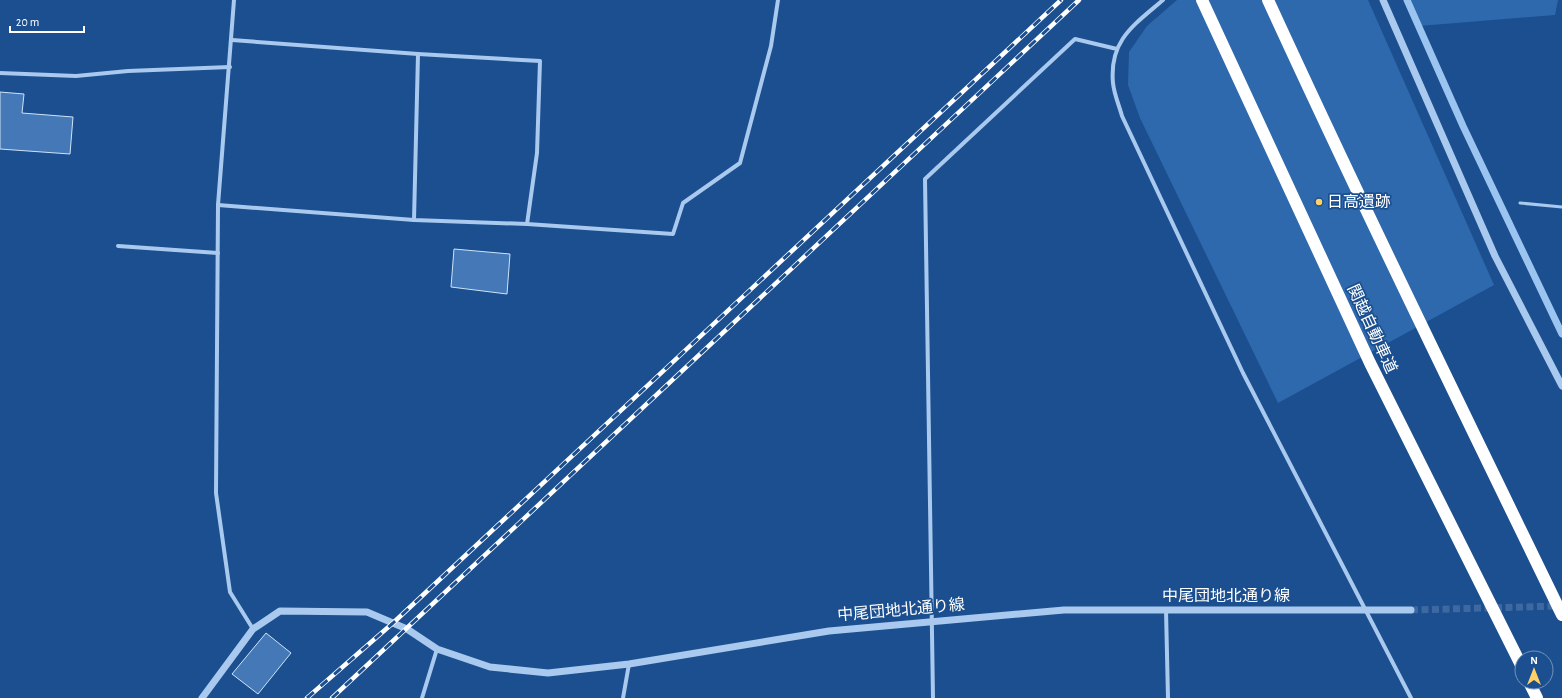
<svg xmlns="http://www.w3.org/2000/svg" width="1562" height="698" viewBox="0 0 1562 698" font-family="'Alegreya Sans','Noto Sans JP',sans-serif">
	<rect width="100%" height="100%" fill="#1b4f8f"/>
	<!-- green -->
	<g fill="#2e69ad">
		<path d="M1177 0H1368L1494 285 1278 403 1140 118 1128 85 1129 52 1147 26Z"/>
		<path d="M1407 0H1558L1555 15 1419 26Z"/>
	</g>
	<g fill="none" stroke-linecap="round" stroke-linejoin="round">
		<!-- stream -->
		<path stroke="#9cc4f0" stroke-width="7" d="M1407 0 1463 126 1562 334"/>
	</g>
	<!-- building -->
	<g fill="#4478b7" stroke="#cfe3fa">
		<path d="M0 92 24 94 22 113 73 117 70 154 0 149Z"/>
		<path d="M454 249 510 254 507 294 451 287Z"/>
		<path d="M266 633 291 653 258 694 232 674Z"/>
	</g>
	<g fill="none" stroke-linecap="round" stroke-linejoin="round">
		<!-- tertiary-tunnel -->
		<path stroke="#3d69a0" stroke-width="7" stroke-dasharray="7 3.5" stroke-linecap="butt" d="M1411 610 1560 606"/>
		<!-- service -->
		<path stroke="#a9c9ee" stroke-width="3" d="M1520 203 1562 207"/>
		<!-- minor -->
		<g stroke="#a9c9ee" stroke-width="4">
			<path d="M234 0 218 205 216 493 230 592 253 629"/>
			<path d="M1163 0C1134 25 1109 40 1113 83 1114 94 1119 105 1122 116L1243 373 1411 698"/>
			<path d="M232 40 418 54 540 61 537 153 527 224"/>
			<path d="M0 73 76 76 128 71 230 67"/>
			<path d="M218 205 414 220 527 224 673 234 683 203 740 163 771 46 778 0"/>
			<path d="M414 220 418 54"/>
			<path d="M118 246 218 253"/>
			<path d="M1166 610 1168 698"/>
			<path d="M422 698 437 649"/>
			<path d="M623 698 629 664"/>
			<path d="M933 698 925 179 1075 39 1117 49"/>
		</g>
		<!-- tertiary -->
		<g stroke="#a9c9ee" stroke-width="7">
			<path d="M1383 0 1495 256 1562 386"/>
			<path d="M202 698 253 629 280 611 367 612 407 629 437 649 490 667 548 673 629 664 829 631 1064 610H1411"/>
		</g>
		<!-- motorway -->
		<g stroke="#fff" stroke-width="12">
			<path d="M1202 0 1370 363 1522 667"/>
			<path d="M1268 0C1363 207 1463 411 1562 615"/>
			<path d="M1529 682 1537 698"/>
		</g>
		<defs>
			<g id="rail">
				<path d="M307 698 393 623 1061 0"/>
				<path d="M332 698 1079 0"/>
			</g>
		</defs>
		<!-- rail casing -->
		<use href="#rail" stroke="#fff" stroke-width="4.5"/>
		<!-- rail -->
		<use href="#rail" stroke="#1b4f8f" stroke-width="3" stroke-dasharray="9" stroke-linecap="butt"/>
	</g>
	<!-- markers -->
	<circle fill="#ffd166" stroke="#1b4f8f" stroke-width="1.5" cx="1319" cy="202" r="4"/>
	<g text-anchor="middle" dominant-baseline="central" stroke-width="3.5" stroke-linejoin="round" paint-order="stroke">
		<!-- poi labels -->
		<g font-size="16" fill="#fff" stroke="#1b4f8f" text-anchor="start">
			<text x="1327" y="202">日高遺跡</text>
		</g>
		<!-- street labels -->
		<g font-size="16" fill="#fff" stroke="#1b4f8f">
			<text transform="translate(1372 329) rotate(65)">関越自動車道</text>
			<text x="1226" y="596">中尾団地北通り線</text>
			<text transform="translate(901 610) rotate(-5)">中尾団地北通り線</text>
		</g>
	</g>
	<!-- north arrow -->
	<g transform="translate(1534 670)"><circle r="19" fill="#1b4f8f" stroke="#7695bc"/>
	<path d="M0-3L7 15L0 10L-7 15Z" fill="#ffd166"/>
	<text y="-6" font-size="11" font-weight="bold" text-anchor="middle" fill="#ffffff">N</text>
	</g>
	<!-- scale -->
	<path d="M10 26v6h74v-6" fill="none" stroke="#ffffff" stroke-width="2"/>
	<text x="16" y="26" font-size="12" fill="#ffffff" stroke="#1b4f8f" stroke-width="3" paint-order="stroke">20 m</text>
</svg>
